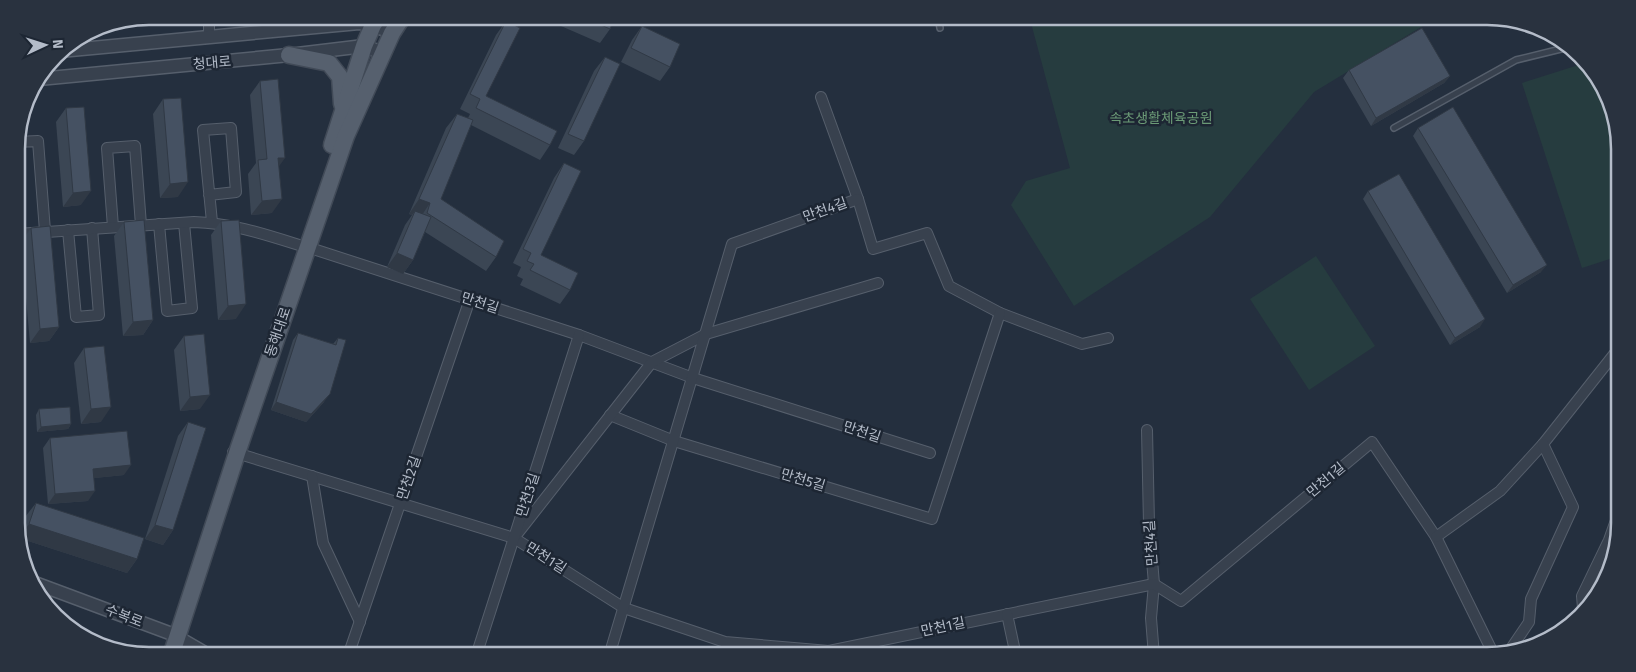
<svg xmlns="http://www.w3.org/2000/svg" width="1636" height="672" viewBox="0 0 1636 672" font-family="'Fira Sans','Noto Sans KR',sans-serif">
	<rect width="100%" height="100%" fill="#242f3e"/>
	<!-- green -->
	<g fill="#263c3f">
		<path d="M1041 16H1446L1431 21 1314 92 1210 217 1074 306 1011 205 1026 181 1070 168 1031 23Z"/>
		<path d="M1585 63 1592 68 1619 132V256L1582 268 1522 83Z"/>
		<path d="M1316 256 1375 346 1309 390 1250 299Z"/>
	</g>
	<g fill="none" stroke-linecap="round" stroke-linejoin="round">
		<defs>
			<g id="service">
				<path d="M938 16 940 28"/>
				<path d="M1394 128 1516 60 1565 48"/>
			</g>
			<g id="minor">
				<path d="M209 37V16"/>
				<path d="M821 97 858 199 873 249 927 233 949 286 1000 313 1082 344 1108 338"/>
				<path d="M17 142 38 141 45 231"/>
				<path d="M209 195 236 192 231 128 203 130 212 222"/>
				<path d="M17 220 18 233"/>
				<path d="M159 224 167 311 192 308 184 223"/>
				<path d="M113 227 107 148 135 146 141 225"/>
				<path d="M68 230 76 317 99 315 92 228"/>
				<path d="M17 234 194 222C231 223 264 234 299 245"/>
				<path d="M307 247 579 335 693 378 930 453"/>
				<path d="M610 415 674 441 932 519 1000 313"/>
				<path d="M1147 430 1149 524 1154 584 1151 618 1154 656"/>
				<path d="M233 452 514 538 624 608 725 642 829 651 1154 584 1181 601 1372 442 1436 537 1494 655"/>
				<path d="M312 476 323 543 360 622"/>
				<path d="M1436 537 1500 491 1543 444 1619 348"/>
				<path d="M514 538 652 362 706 334 878 283"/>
				<path d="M1583 608 1582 596 1609 540 1620 509"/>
				<path d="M1007 614 1016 656"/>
				<path d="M1510 650 1529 622 1531 599 1573 507 1543 444"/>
				<path d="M348 656 470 299"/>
				<path d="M476 656 579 335"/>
				<path d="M609 656 732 244 858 199"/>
			</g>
			<g id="tertiary">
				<path d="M60 51 359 23 373 25 392 33"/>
				<path d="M39 79 289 55 364 46 383 53"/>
				<path d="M35 583 172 634 210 656"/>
			</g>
			<g id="primary">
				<path d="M289 55 329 63 340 77 342 104"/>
				<path d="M332 145 364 46 373 25 379 16"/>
				<path d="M171 656 237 453 346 136 392 33 403 16"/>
			</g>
		</defs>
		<!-- service casing -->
		<use href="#service" stroke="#565f6c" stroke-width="8"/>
		<!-- minor casing -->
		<use href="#minor" stroke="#565f6c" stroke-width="12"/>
		<!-- tertiary casing -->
		<use href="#tertiary" stroke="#565f6c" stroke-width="15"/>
		<!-- primary casing -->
		<use href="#primary" stroke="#414a57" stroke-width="19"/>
		<!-- service -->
		<use href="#service" stroke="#38414e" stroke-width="5"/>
		<!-- minor -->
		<use href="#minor" stroke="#38414e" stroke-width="10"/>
		<!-- tertiary -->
		<use href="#tertiary" stroke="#38414e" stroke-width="12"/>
		<!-- primary -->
		<use href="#primary" stroke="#56606e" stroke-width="16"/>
	</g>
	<!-- wall -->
	<g fill="#3b4654">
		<path d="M538 16H615L610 29 600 43Z"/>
		<path d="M506 21 486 96 550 145 540 160 471 125 441 199 496 257 486 271 425 232 413 260 403 274 387 267 405 225 412 215 409 214 446 128 457 114 468 118 470 114 460 109 496 35Z"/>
		<path d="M642 26 670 67 660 81 621 62 632 40Z"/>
		<path d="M605 57 584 141 574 155 558 148 594 71Z"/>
		<path d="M1349 70 1450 76 1444 83 1371 126 1343 78Z"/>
		<path d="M260 81 279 167 272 213 251 215 248 174 256 163 250 95Z"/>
		<path d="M163 99 178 197 160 198 153 114Z"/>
		<path d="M66 108 81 205 63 207 56 122Z"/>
		<path d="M1418 128 1541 272 1507 293 1413 136Z"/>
		<path d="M564 163 541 255 570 290 560 304 520 285 523 279 517 276 521 267 513 263 554 178Z"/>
		<path d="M1368 191 1480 327 1450 345 1363 199Z"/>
		<path d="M221 221 236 319 218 320 211 235Z"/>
		<path d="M124 222 153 320 143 335 123 336 114 236Z"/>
		<path d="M31 228 59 327 49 341 30 343 21 242Z"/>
		<path d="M298 333 333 344 338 338 324 402 306 422 271 410 293 340Z"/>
		<path d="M184 336 200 409 180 411 174 350Z"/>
		<path d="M84 348 101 422 81 424 74 363Z"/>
		<path d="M39 409 71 424 68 429 37 432 36 415Z"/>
		<path d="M188 422 173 530 163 545 145 539 178 436Z"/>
		<path d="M50 438 124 475 94 478 88 501 48 504 43 448Z"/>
		<path d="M36 503 137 559 127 573 19 538 25 517Z"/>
	</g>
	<!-- shaded-wall -->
	<g fill="#303945">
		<path d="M1450 76 1444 83 1371 126 1376 118Z"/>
		<path d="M278 158H285L275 172Z"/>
		<path d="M188 182 178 197 160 198 170 184Z"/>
		<path d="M91 191 81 205 63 207 73 193Z"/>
		<path d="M282 199 272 213 251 215 262 201Z"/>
		<path d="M419 199 430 203 420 218 415 211 412 215 409 214Z"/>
		<path d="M397 253 413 260 403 274 387 267Z"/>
		<path d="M1547 265 1541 272 1507 293 1513 285Z"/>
		<path d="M246 304 236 319 218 320 228 306Z"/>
		<path d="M1485 319 1480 327 1450 345 1455 338Z"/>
		<path d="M153 320 143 335 123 336 133 322Z"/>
		<path d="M59 327 49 341 30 343 40 329Z"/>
		<path d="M330 394 324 402 306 422 271 410 276 402Z"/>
		<path d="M210 395 200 409 180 411 190 397Z"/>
		<path d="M111 407 101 422 81 424 91 409Z"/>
		<path d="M71 424 68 429 37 432 41 427Z"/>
		<path d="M131 465 124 475 86 479 93 469Z"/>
		<path d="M95 491 88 501 48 504 55 494Z"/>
		<path d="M29 524 137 559 127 573 19 538Z"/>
		<path d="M155 525 173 530 163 545 145 539Z"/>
	</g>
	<!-- building -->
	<g fill="#455162" stroke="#303945">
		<path d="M581 16H615L610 29Z"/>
		<path d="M506 21 520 28 486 96 557 131 550 145 476 108 480 99 470 94Z"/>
		<path d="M642 26 680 44 670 67 631 48Z"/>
		<path d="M1422 28 1450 76 1376 118 1349 70Z"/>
		<path d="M605 57 620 64 584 141 568 134Z"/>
		<path d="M278 79 285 158H278L282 199 262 201 258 160 267 159 260 81Z"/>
		<path d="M181 98 188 182 170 184 163 99Z"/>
		<path d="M84 107 91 191 73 193 66 108Z"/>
		<path d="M1453 107 1547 265 1513 285 1418 128Z"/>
		<path d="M457 114 473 120 441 199 504 241 496 257 427 213 430 203 419 199Z"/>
		<path d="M564 163 581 171 541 255 578 273 570 290 530 270 534 264 527 261 531 253 523 249Z"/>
		<path d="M1399 174 1485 319 1455 338 1368 191Z"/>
		<path d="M415 211 431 217 413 260 397 253Z"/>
		<path d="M144 220 153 320 133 322 124 222Z"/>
		<path d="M239 220 246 304 228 306 221 221Z"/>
		<path d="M50 226 59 327 40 329 31 228Z"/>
		<path d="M298 333 336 345 338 338 346 340 330 394 311 414 276 402Z"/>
		<path d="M204 334 210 395 190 397 184 336Z"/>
		<path d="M104 346 111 407 91 409 84 348Z"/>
		<path d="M70 407 71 424 41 427 39 409Z"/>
		<path d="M188 422 206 428 173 530 155 525Z"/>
		<path d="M127 431 131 465 93 469 95 491 55 494 50 438Z"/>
		<path d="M36 503 144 538 137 559 29 524Z"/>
	</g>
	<g text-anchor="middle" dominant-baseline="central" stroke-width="5" stroke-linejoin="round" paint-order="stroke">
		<!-- street labels -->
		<g font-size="14" fill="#b4bcc9" stroke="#1d2633">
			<text transform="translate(212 63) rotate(-5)">청대로</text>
			<text transform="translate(825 210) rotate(-20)">만천4길</text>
			<text transform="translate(480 303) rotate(18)">만천길</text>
			<text transform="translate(278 332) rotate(-71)">동해대로</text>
			<text transform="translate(862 432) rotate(18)">만천길</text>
			<text transform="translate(409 478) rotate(-71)">만천2길</text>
			<text transform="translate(803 480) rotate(17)">만천5길</text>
			<text transform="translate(1326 480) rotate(-40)">만천1길</text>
			<text transform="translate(528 495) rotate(-72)">만천3길</text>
			<text transform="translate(1151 543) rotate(-94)">만천4길</text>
			<text transform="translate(546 558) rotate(33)">만천1길</text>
			<text transform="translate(124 616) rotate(21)">수복로</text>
			<text transform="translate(943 627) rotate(-12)">만천1길</text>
		</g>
		<!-- park labels -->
		<g font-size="14" fill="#6b9a76" stroke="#1d2633">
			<text x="1161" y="118">속초생활체육공원</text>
		</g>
	</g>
	<!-- crop -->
	<path d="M0 0H1636V672H0ZM149 25H1487A124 124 0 0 1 1611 149V523A124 124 0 0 1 1487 647H149A124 124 0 0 1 25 523V149A124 124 0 0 1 149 25Z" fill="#29323f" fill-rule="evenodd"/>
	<path fill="none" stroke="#b4bcc9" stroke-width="2.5" d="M149 25H1487A124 124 0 0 1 1611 149V523A124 124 0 0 1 1487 647H149A124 124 0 0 1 25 523V149A124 124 0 0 1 149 25Z"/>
	<!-- north arrow -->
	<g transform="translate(45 45) rotate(86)" stroke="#1d2633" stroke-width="4" paint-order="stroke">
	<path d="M0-4L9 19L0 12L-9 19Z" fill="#b4bcc9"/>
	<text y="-8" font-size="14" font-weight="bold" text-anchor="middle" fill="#b4bcc9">N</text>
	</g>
</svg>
